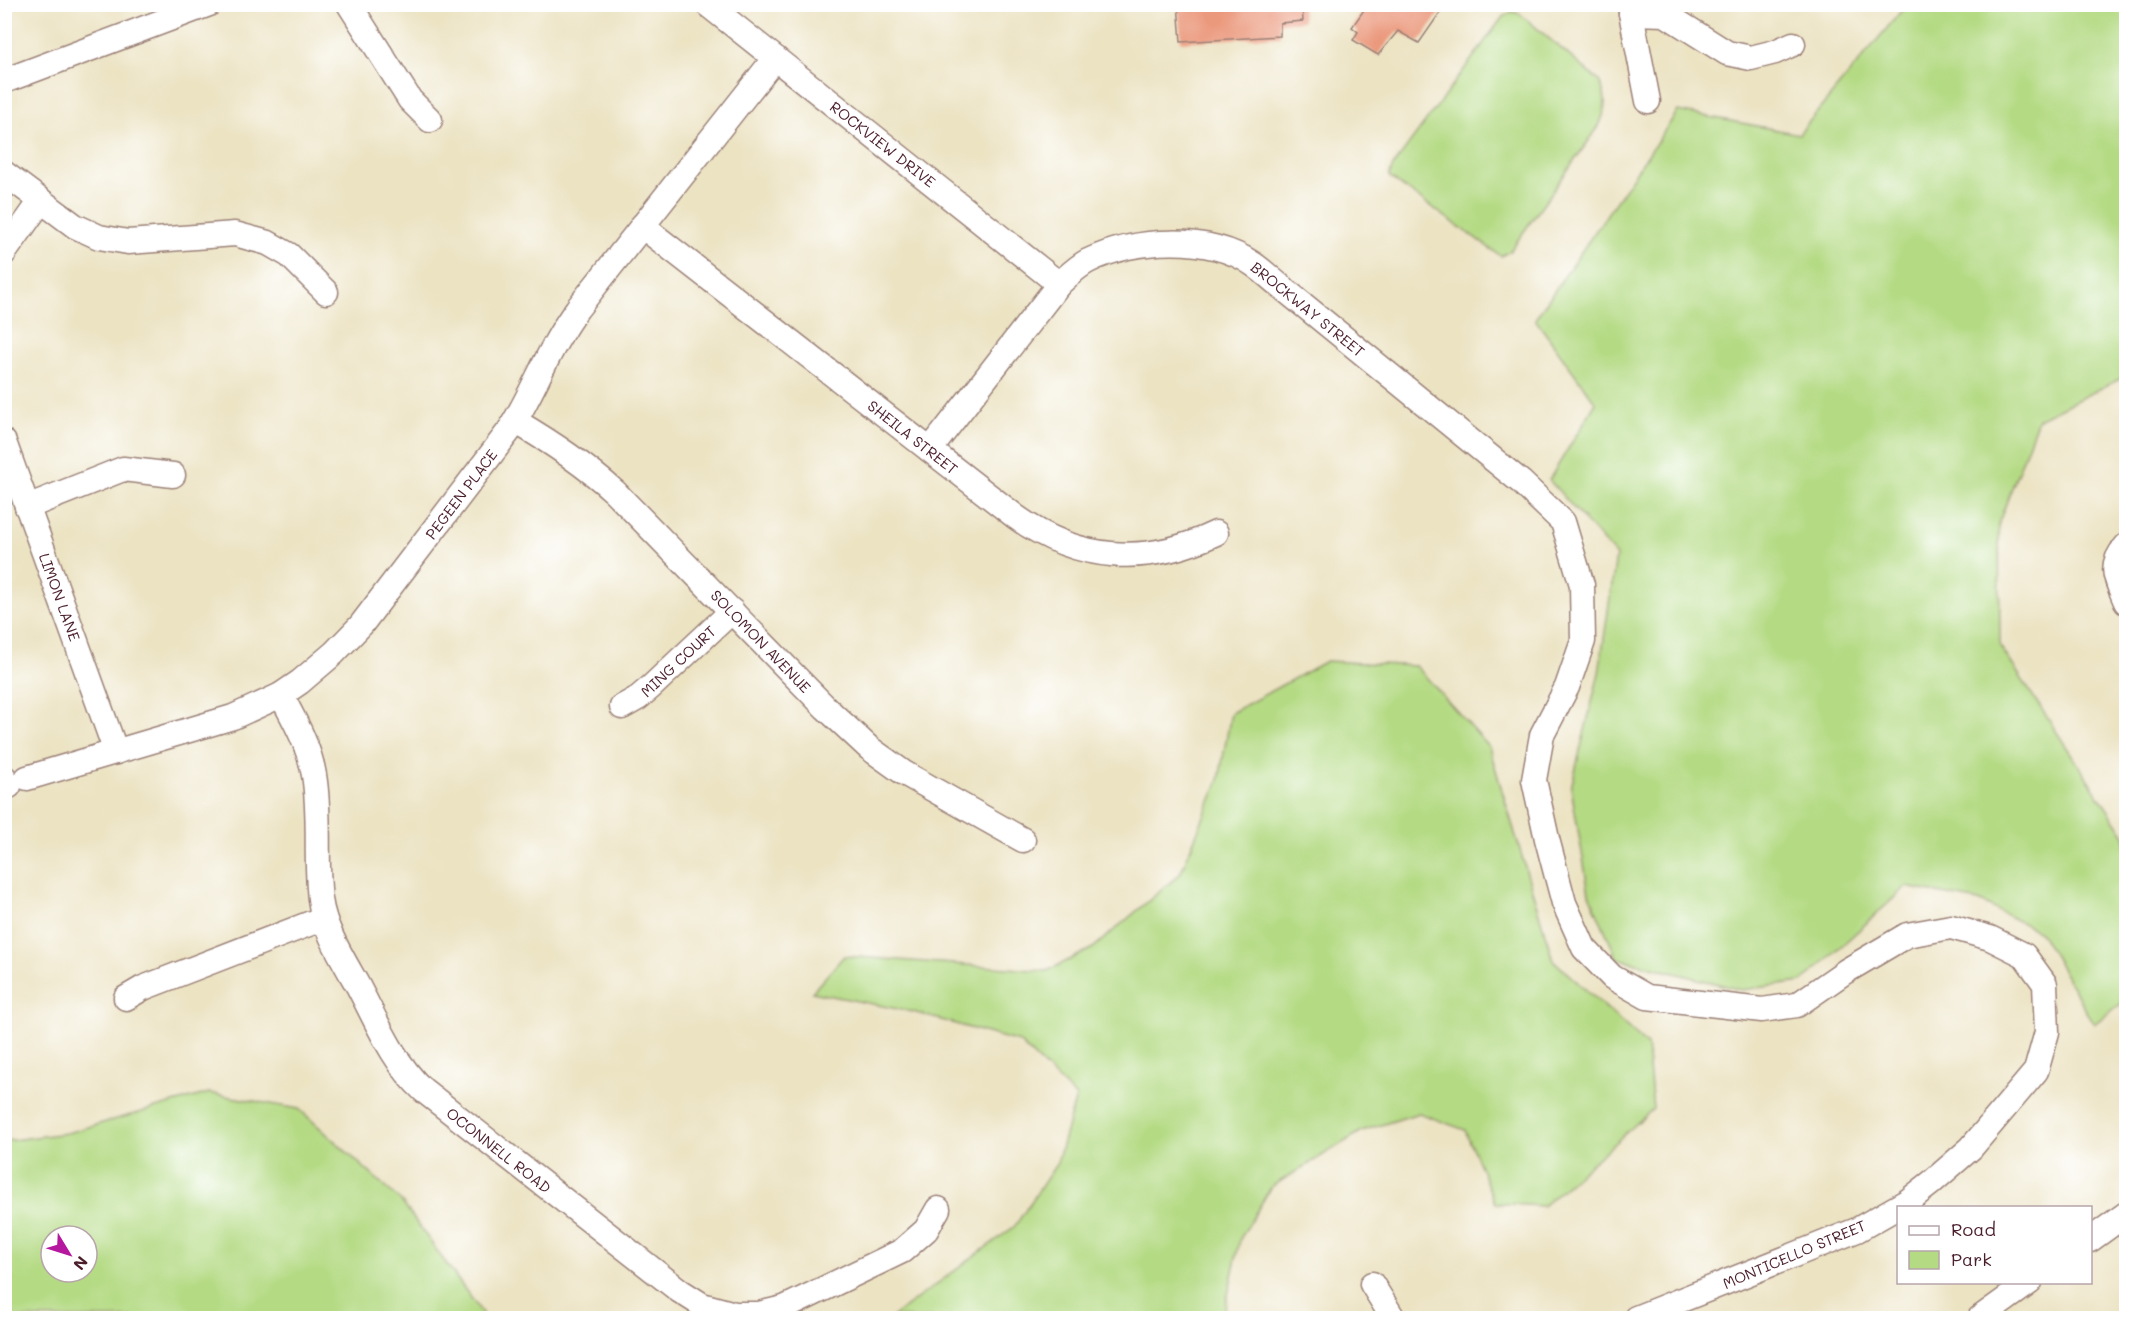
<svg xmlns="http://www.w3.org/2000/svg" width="2131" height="1323" viewBox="0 0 2131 1323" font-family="Mali,sans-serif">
	<rect width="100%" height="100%" fill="#fff"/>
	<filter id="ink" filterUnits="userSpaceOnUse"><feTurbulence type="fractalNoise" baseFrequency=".0167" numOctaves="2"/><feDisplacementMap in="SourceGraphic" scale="12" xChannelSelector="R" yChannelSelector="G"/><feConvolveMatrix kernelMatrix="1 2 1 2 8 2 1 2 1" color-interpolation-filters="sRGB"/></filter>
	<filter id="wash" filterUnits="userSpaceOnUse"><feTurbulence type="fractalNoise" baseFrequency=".008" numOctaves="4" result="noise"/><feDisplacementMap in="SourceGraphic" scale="24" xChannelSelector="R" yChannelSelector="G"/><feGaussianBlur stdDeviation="1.35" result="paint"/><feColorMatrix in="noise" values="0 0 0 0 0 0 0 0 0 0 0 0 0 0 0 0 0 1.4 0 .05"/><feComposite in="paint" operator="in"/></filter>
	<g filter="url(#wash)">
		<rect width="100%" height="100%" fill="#ece3c3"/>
		<!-- green -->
		<g fill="#b4da83" stroke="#7f7c57" stroke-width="1.5" fill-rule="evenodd">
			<path d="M1907 4 2126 5V376L2038 419 1999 522 2000 646 2126 837V1000L2094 1024 2040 932 1979 901 1906 887 1802 982 1741 990 1617 958 1589 894 1571 788 1599 673 1616 556 1549 480 1596 403 1535 319 1678 111 1799 134Z"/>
			<path d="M1511 12 1519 13 1599 81C1608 97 1606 114 1597 129L1510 251 1501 256 1389 177 1393 166 1502 18Z"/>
			<path d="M1326 661 1416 666 1489 747 1553 960 1647 1045 1653 1109 1543 1206 1495 1203 1465 1130 1419 1113 1362 1131 1271 1187 1240 1239 1223 1318H891L1015 1226 1057 1163 1076 1097 1019 1042 913 1012 812 992 844 956 1047 971 1093 948 1180 874 1219 780 1231 713Z"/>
			<path d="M209 1093 299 1109 401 1201 482 1313 483 1318H5V1141L67 1133ZM51 1236H87V1272H51Z"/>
		</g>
		<g id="blocks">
			<!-- building -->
			<g fill="#eb997d">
				<path d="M1178 4H1302L1303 21 1280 23V36L1181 42Z"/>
				<path d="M1368 4H1446L1419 43 1398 31 1378 55 1353 40 1358 32 1352 27Z"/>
			</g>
		</g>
	</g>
	<g filter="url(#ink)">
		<use href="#blocks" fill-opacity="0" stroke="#9b8177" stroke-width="1.5"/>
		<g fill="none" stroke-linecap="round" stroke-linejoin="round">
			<defs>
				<g id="minor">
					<path d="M349 4 410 100 430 120"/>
					<path d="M707 4 1059 284"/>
					<path d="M1631 13 1665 14 1727 53 1751 58 1775 52 1793 44"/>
					<path d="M1631 13 1648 101"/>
					<path d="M4 81 209 4"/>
					<path d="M4 173 75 226 99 237 128 242 235 234 268 243 289 255 326 292"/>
					<path d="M642 226 1016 517C1078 562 1147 566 1216 533"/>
					<path d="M4 253 41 201"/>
					<path d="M515 421C551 442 584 464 615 492L826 708 869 748 904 773 1023 840"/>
					<path d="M4 442 116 752"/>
					<path d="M930 450 1059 284C1068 276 1078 266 1088 261 1135 238 1209 234 1253 264 1262 270 1270 278 1279 285L1521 482 1563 522 1582 585 1583 641 1567 687 1542 735 1534 780 1547 839 1564 903 1584 948 1612 977 1647 997 1762 1010 1797 1005 1846 971 1907 935 1951 927 1990 938 2024 955 2045 984 2047 1032 2036 1071 1971 1148 1931 1183 1908 1201 1857 1230 1636 1318"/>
					<path d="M27 507 123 469 173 475"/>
					<path d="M2126 546C2107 567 2117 579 2126 602"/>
					<path d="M281 695C295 721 309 746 314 775 321 816 315 858 320 899 324 930 343 959 358 986 377 1022 393 1062 423 1090L680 1291 702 1305 735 1314H759L784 1308 902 1251 926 1230 938 1209"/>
					<path d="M622 707 638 698 651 687 732 611"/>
					<path d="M4 777 9 786"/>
					<path d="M27 778 233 717 281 695 300 682 334 653 361 625 509 431C534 391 549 347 577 309L775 58"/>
					<path d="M126 998 143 988 324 918"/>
					<path d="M2090 1240 2126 1214"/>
					<path d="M1372 1284 1393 1318"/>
					<path d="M1980 1318 2030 1282"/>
				</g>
			</defs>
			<!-- minor casing -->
			<use href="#minor" stroke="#9b8177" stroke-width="27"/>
			<!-- minor -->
			<use href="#minor" stroke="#fff" stroke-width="24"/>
		</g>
	</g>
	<g text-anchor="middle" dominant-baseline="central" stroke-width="6" stroke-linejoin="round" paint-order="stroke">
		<!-- street labels -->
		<g font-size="15" fill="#4a1f2b" stroke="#fff">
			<text transform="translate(883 144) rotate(38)">ROCKVIEW DRIVE</text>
			<text transform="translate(1308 309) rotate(39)">BROCKWAY STREET</text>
			<text transform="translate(913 437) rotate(38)">SHEILA STREET</text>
			<text transform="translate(461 494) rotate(-53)">PEGEEN PLACE</text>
			<text transform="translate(60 597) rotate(70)">LIMON LANE</text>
			<text transform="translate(761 641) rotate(46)">SOLOMON AVENUE</text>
			<text transform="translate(678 661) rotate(-43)">MING COURT</text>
			<text transform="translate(499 1150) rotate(38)">OCONNELL ROAD</text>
			<text transform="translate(1794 1254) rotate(-23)">MONTICELLO STREET</text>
		</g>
	</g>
	<!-- margin -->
	<rect width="2131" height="1323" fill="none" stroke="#fff" stroke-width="24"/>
	<!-- legend -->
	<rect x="1897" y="1206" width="195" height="78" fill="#ffffff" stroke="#b7a5aa" stroke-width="1.5"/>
	<rect x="1909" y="1226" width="30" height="9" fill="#ffffff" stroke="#b7a5aa" stroke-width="1.5"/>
	<text x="1951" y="1236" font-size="18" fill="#4a1f2b">Road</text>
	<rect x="1909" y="1251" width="30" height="18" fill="#b4da83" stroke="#b7a5aa" stroke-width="1.5"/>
	<text x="1951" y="1266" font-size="18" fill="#4a1f2b">Park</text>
	<!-- north arrow -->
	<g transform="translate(69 1254) rotate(128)"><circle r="28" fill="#ffffff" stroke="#b7a5aa" stroke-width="1.5"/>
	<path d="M0-4.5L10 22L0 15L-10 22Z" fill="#b5179e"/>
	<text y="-9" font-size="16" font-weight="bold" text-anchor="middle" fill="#4a1f2b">N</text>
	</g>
</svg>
